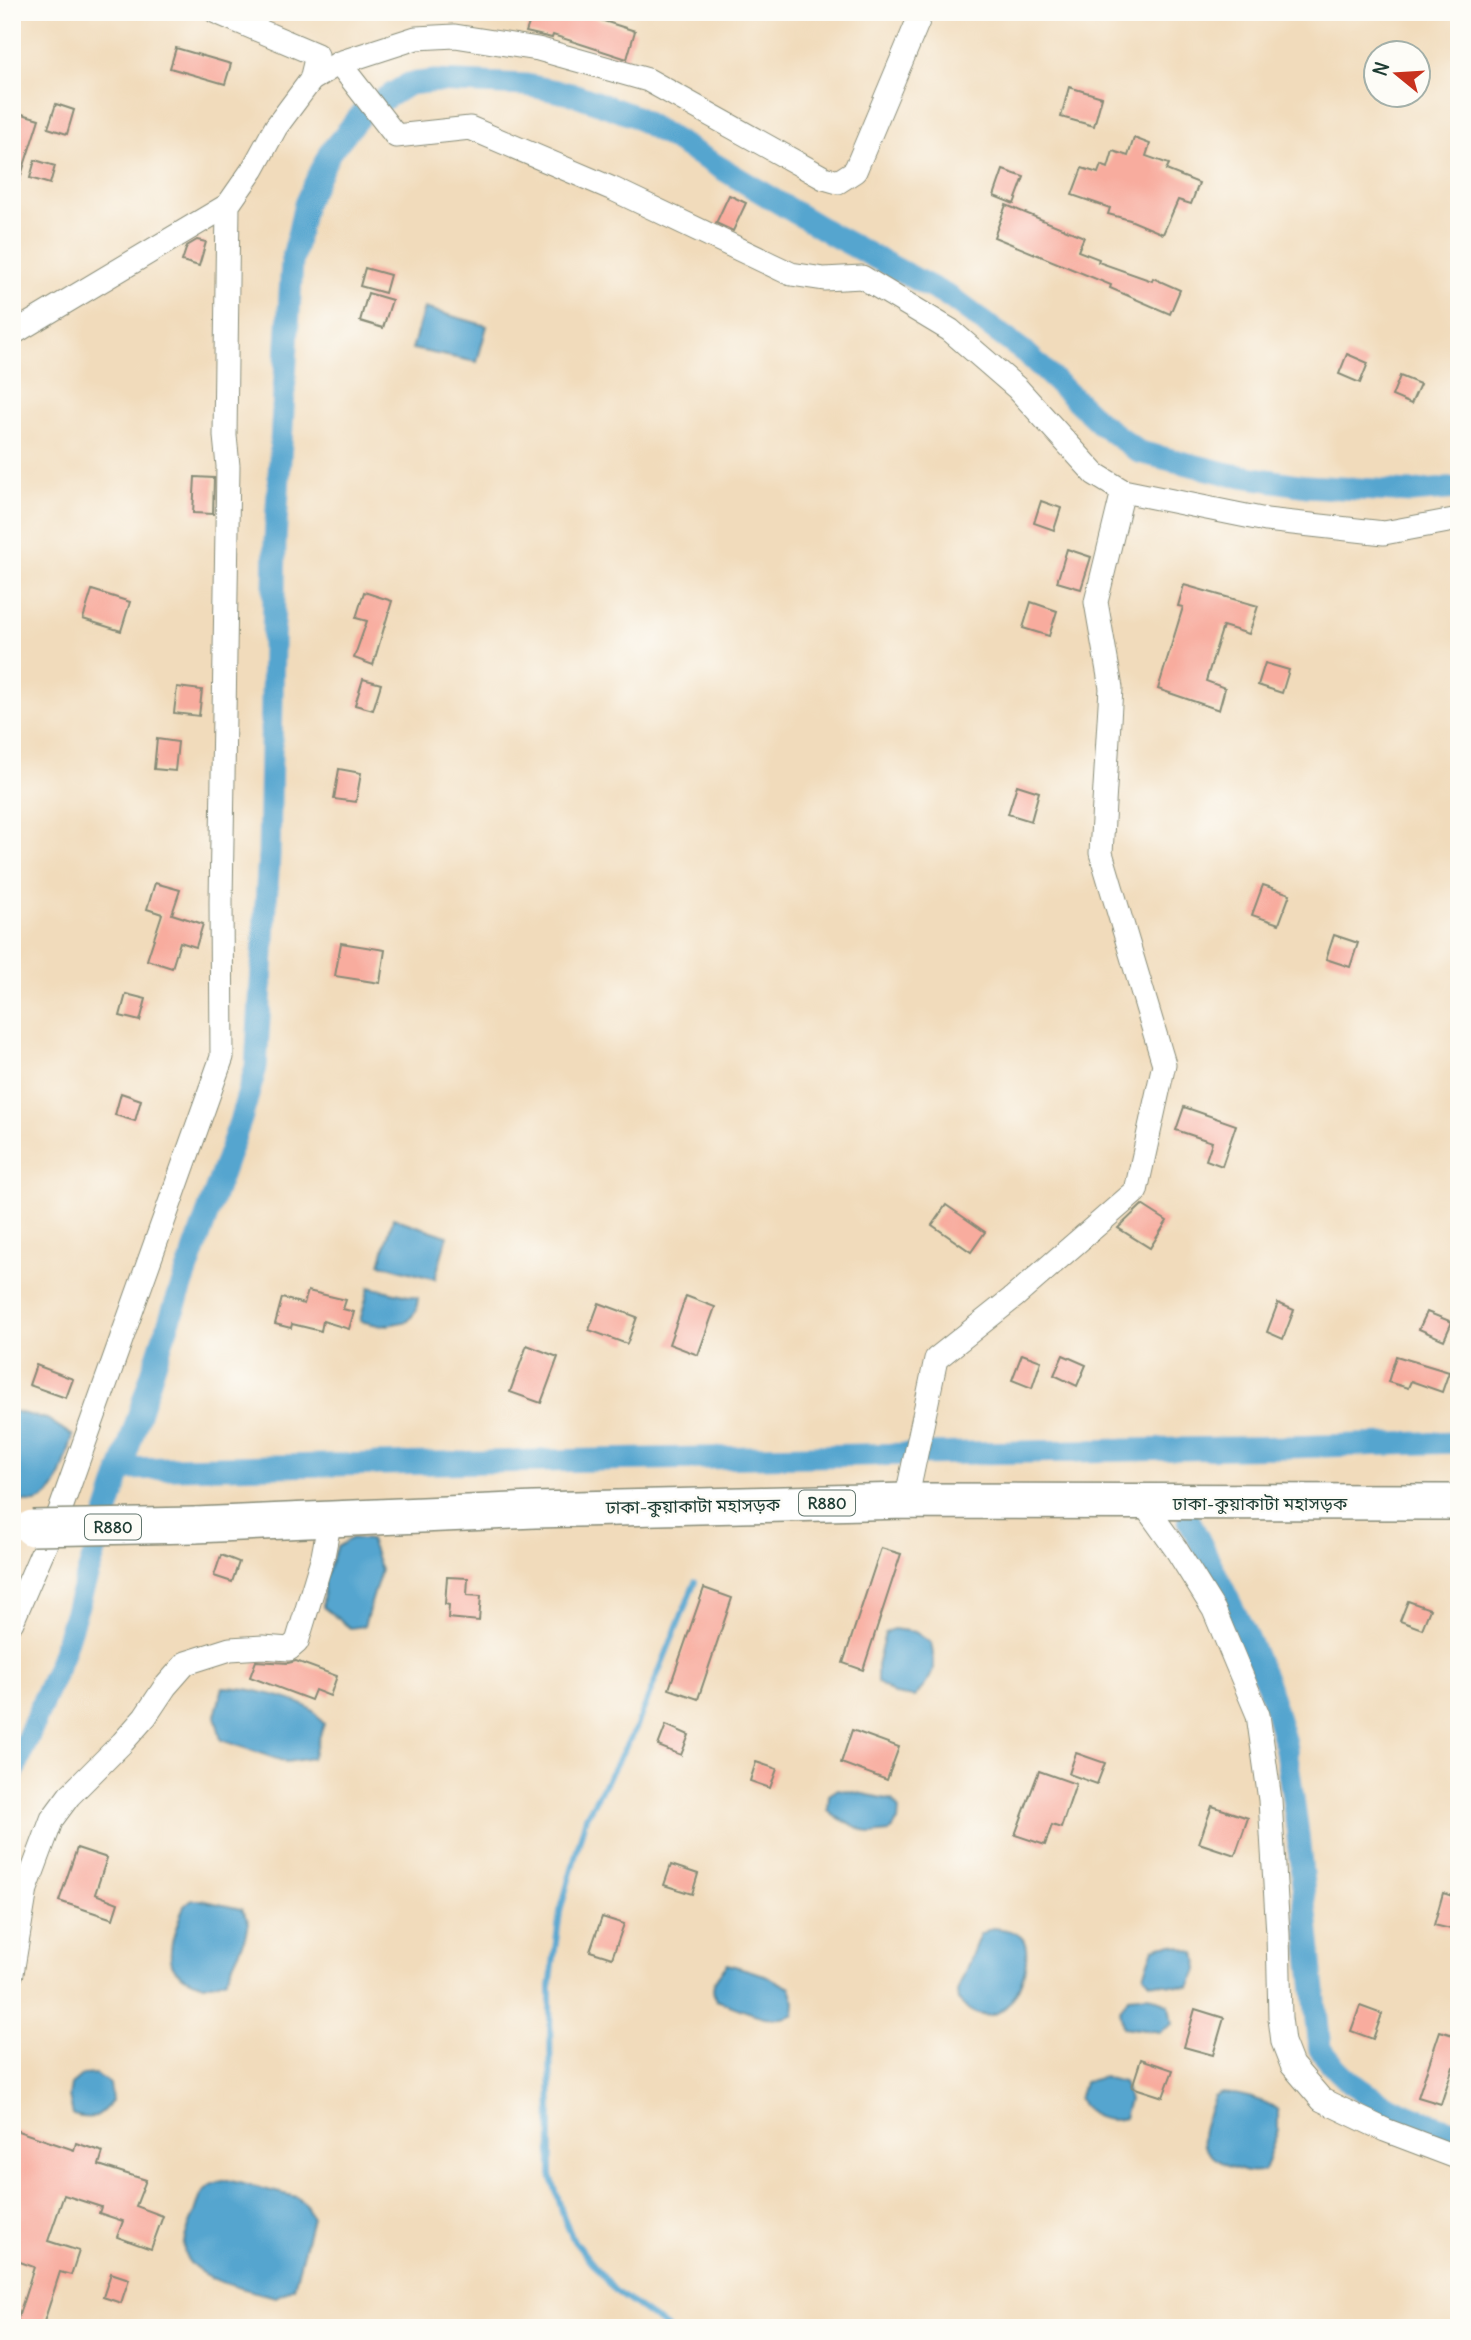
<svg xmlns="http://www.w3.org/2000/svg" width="1471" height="2340" viewBox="0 0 1471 2340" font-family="Delius,'Noto Sans Bengali',sans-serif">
	<rect width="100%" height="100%" fill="#fdfcf7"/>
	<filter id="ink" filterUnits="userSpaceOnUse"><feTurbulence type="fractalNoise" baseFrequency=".0143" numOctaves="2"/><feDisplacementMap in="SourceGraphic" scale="14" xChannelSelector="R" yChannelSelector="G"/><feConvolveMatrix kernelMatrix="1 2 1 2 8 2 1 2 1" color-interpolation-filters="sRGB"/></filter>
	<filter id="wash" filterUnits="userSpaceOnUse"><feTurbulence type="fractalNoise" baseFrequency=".00686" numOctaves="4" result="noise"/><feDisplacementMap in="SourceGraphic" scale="28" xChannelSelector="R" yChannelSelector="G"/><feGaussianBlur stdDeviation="1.57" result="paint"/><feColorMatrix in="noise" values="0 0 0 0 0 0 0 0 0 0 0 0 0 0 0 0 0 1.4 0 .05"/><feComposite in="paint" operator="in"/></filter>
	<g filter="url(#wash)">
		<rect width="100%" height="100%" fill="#f1dbbb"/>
		<!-- water -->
		<g fill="#55a5cf" stroke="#3a7182" stroke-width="2">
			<path d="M424 308 487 326 477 362 412 349Z"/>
			<path d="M393 1218 447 1236 435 1279 380 1264Z"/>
			<path d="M369 1287 418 1298 416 1311 408 1321 382 1326 360 1321Z"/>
			<path d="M12 1411 47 1419 73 1436C66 1456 60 1497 35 1502 28 1503 19 1500 12 1499Z"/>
			<path d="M352 1538 370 1540 381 1570 364 1626 350 1628 323 1607 324 1582 337 1547Z"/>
			<path d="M893 1629 915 1632 931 1643C937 1669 933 1679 914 1697L894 1694 877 1682V1666L885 1633Z"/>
			<path d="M223 1687C243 1687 298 1698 313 1711 317 1714 320 1720 324 1724L312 1758 286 1762 221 1740 215 1716Z"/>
			<path d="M838 1789 892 1800 899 1809 898 1821 889 1832 871 1834 834 1816 828 1810 829 1795Z"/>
			<path d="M193 1900H201L241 1909 249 1922 246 1937 226 1979C221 1981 215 1984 210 1984 196 1985 172 1975 171 1959 169 1942 179 1921 184 1905Z"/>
			<path d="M992 1928C1003 1929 1014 1930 1022 1938 1038 1957 1007 2052 958 2000L957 1992 980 1934Z"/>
			<path d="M1163 1945H1174L1196 1953C1200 1966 1196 1975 1189 1987L1150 1982 1144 1975 1154 1948Z"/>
			<path d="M728 1964 765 1975 790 1988 795 2002 794 2014C773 2027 738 2007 716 2000 708 1985 718 1975 728 1964Z"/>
			<path d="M1149 1995 1169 2005 1172 2024 1160 2032 1123 2027 1120 2010 1128 1997Z"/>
			<path d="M96 2074 110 2084 112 2101C99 2117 93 2121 73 2115L69 2097 71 2085 83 2075Z"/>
			<path d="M1103 2077 1123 2082 1129 2100 1124 2118C1105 2124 1089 2116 1079 2099L1084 2082Z"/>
			<path d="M1222 2093C1240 2094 1264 2099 1278 2110V2130L1264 2171C1250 2175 1241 2171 1227 2165 1189 2147 1203 2130 1214 2097Z"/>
			<path d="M227 2180 296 2197 306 2205 312 2218 294 2287 276 2297C250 2290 179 2279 184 2243 185 2233 191 2222 195 2212 201 2192 205 2184 227 2180Z"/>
		</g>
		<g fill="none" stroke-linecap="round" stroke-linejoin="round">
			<!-- stream -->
			<path stroke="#55a5cf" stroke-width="6" d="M667 2328 614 2290 574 2241 565 2221 551 2175 550 1987 560 1912 586 1817 636 1728 695 1582"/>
			<!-- canal -->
			<g stroke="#55a5cf" stroke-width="23">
				<path d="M121 1469 1288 1447 1459 1442"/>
				<path d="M1189 1520 1246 1635 1268 1686 1285 1743 1297 1826 1320 2049C1356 2100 1403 2113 1459 2134"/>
				<path d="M12 1776 61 1658 162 1342 241 1119 256 1067 269 855 275 541 292 262 305 204 330 152 365 110 409 84 435 81 526 85 576 95 634 116 831 234 951 298 1027 354 1101 424 1139 452 1229 474 1306 486 1411 492 1459 488"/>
			</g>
		</g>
		<g id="blocks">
			<!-- building -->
			<g fill="#f8ac9e">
				<path d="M533 12H576L635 31 627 59 553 35 552 38 526 32Z"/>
				<path d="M176 48 231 64 225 84 170 68Z"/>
				<path d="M1069 87 1102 97 1094 126 1061 117Z"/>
				<path d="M56 104 74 110 67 134 48 128Z"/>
				<path d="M12 111 39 119 16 191 12 190Z"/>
				<path d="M1134 138 1150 144 1146 156 1169 164 1166 170 1199 183 1191 204 1178 200 1163 234 1130 220 1108 214 1110 208 1072 195 1082 168 1098 173 1101 165 1108 168 1113 151 1128 156Z"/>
				<path d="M35 160 55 166 50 184 30 178Z"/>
				<path d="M1003 170 1024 177 1014 204 994 196Z"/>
				<path d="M729 195 746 203 733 231 716 223Z"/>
				<path d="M1006 205 1084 237 1078 251 1099 259 1098 262 1152 281 1153 278 1180 290 1170 314 1110 288 1111 285 994 237Z"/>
				<path d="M197 240 206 242 199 266 182 261 187 246Z"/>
				<path d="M365 268 390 275 385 293 360 286Z"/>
				<path d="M368 293 392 300 383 328 360 321Z"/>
				<path d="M1347 354 1368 363 1360 383 1339 374Z"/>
				<path d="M1400 376 1420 384 1411 404 1392 396Z"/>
				<path d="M195 477 214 478 213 514 193 513Z"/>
				<path d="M1041 501 1061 508 1054 530 1034 523Z"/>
				<path d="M1067 549 1091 557 1081 589 1057 582Z"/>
				<path d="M1184 585 1258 606 1249 634 1223 626 1206 681 1225 688 1219 710 1158 689 1183 607 1178 606Z"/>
				<path d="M92 590 130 602 121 631 83 619Z"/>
				<path d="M364 592 392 601 373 665 354 658 367 621 356 618Z"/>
				<path d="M1031 602 1057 611 1049 636 1023 628Z"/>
				<path d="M1265 663 1289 670 1282 693 1258 685Z"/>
				<path d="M363 679 381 684 373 710 355 705Z"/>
				<path d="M177 687 202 690 199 716 174 713Z"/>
				<path d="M157 739 178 742 175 771 154 769Z"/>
				<path d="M339 769 361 773 356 802 334 799Z"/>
				<path d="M1017 785 1039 792 1031 821 1008 814Z"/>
				<path d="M155 883 180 890 172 914 203 924 196 947 180 942 172 968 147 960 162 914 147 909Z"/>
				<path d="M1263 885 1290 894 1279 924 1252 915Z"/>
				<path d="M1334 935 1358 943 1350 967 1326 959Z"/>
				<path d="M341 943 385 950 380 983 335 976Z"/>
				<path d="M126 994 146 999 140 1021 120 1016Z"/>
				<path d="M121 1093 141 1100 135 1121 115 1115Z"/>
				<path d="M1184 1107 1236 1125 1222 1166 1206 1160 1212 1142 1176 1130Z"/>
				<path d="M946 1205 985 1232 971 1252 932 1225Z"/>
				<path d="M1142 1205 1167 1221 1150 1248 1118 1228Z"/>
				<path d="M308 1291 346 1300 343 1309 354 1312 349 1329 323 1321 321 1331 292 1324 291 1328 275 1324 282 1298 304 1304Z"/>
				<path d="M686 1296 715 1307 698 1355 669 1344Z"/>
				<path d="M599 1303 637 1317 627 1344 589 1330Z"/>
				<path d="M1278 1303 1294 1310 1283 1339 1267 1332Z"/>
				<path d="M1427 1312 1452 1322 1444 1340 1419 1329Z"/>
				<path d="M527 1345 558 1357 541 1403 510 1392Z"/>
				<path d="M1022 1354 1041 1361 1032 1388 1012 1380Z"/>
				<path d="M1063 1355 1086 1365 1077 1386 1054 1375Z"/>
				<path d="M1396 1356 1449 1372 1442 1392 1411 1381 1408 1388 1388 1382Z"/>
				<path d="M36 1365 73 1379 66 1398 29 1385Z"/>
				<path d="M881 1548 901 1554 863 1670 843 1663Z"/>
				<path d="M221 1555 239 1562 232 1582 214 1576Z"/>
				<path d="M447 1577 468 1578 467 1595 481 1596 479 1621 448 1618 449 1605 445 1604Z"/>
				<path d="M704 1588 732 1598 698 1699 669 1689Z"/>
				<path d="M1408 1601 1430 1609 1422 1629 1400 1621Z"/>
				<path d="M256 1661 288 1663 296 1661 337 1676 330 1696 315 1690 311 1700 250 1677Z"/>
				<path d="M666 1725 689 1735 681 1755 658 1746Z"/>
				<path d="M852 1730 899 1747 887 1780 841 1763Z"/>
				<path d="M1076 1753 1105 1763 1097 1784 1069 1774Z"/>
				<path d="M756 1762 777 1769 770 1788 750 1781Z"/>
				<path d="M1039 1771 1076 1784 1061 1828 1052 1825 1045 1845 1015 1835Z"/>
				<path d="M1212 1806 1248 1818 1235 1855 1199 1843Z"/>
				<path d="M77 1848 107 1858 95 1894 118 1903 113 1919 59 1901Z"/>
				<path d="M671 1865 698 1874 692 1894 664 1885Z"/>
				<path d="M1443 1893 1459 1898V1931L1434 1925Z"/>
				<path d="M602 1917 624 1924 612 1958 590 1951Z"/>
				<path d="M1360 2006 1382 2014 1373 2039 1351 2031Z"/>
				<path d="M1195 2009 1224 2018 1213 2055 1184 2047Z"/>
				<path d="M1440 2031 1459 2037V2069L1453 2067 1441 2104 1418 2097Z"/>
				<path d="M1141 2059 1173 2070 1163 2097 1132 2087Z"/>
				<path d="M12 2129 74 2150 76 2143 103 2152 99 2165 146 2180 136 2206 163 2216 151 2249 117 2237 123 2221 99 2213 101 2207 64 2195 48 2241 79 2251 71 2275 60 2272 42 2328 17 2321 34 2267 12 2259Z"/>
				<path d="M111 2273 129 2279 121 2303 103 2297Z"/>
			</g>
		</g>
	</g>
	<g filter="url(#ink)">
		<use href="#blocks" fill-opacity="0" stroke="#888c78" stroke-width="2"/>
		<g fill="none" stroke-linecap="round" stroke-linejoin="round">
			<defs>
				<g id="street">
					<path d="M216 12 317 55 311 80"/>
					<path d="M339 63 396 136 470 128 613 189 791 274 824 279 862 277 950 330 1017 388 1095 474 1123 491 1266 520 1384 533 1459 519"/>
					<path d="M12 334 228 205"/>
					<path d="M906 1501 936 1359 1014 1297 1136 1191 1164 1064 1101 853 1111 688 1096 602 1123 491"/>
					<path d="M1143 1503 1176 1549 1214 1610 1258 1715 1270 1800 1278 1934 1280 2018 1283 2042 1292 2065 1322 2100 1385 2130 1459 2158"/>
					<path d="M12 1622 60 1511 222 1057 221 902 228 466 225 436 228 205 253 169 276 127 311 80 339 63 416 38 455 36 538 49 648 80 824 178 838 182 855 171 921 14"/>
					<path d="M12 1973 26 1889 52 1819 69 1796 122 1743 145 1717 165 1687 186 1663 230 1649 263 1647 289 1649 297 1642 323 1556 330 1519"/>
				</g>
				<path id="primary" d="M195 1525 535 1510 906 1501 1459 1502"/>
			</defs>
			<!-- street casing -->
			<use href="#street" stroke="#888c78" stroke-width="25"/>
			<!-- primary casing -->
			<use href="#primary" stroke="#888c78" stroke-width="38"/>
			<!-- street -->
			<use href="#street" stroke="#fff" stroke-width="23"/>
			<!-- primary -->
			<use href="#primary" stroke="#fff" stroke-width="35"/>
			<defs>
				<path id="primary-bridge" d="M32 1528 195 1525"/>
			</defs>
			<!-- primary-bridge casing -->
			<use href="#primary-bridge" stroke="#888c78" stroke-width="38" stroke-linecap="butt"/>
			<!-- primary-bridge -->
			<use href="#primary-bridge" stroke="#fff" stroke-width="35"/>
		</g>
	</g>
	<g text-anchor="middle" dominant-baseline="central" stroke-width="5" stroke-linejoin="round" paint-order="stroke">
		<!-- shield labels -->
		<g fill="#fdfcf7" stroke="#62766e" stroke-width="2">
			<rect x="799" y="1490.5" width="56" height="25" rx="5"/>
			<rect x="85" y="1514.5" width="56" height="25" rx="5"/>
		</g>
		<g font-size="16" font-weight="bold" fill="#1f3d34">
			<text x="827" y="1503">R880</text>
			<text x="113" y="1527">R880</text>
		</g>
		<!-- street labels -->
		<g font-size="18" fill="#1f3d34" stroke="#fdfcf7">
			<text x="1260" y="1503">ঢাকা-কুয়াকাটা মহাসড়ক</text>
			<text transform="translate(693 1506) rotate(-1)">ঢাকা-কুয়াকাটা মহাসড়ক</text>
		</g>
	</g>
	<!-- margin -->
	<rect width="1471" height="2340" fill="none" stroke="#fdfcf7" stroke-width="42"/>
	<!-- north arrow -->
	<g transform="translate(1397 74) rotate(288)"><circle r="33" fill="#fdfcf7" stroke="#a4b0a9" stroke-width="2"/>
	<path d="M0-5L12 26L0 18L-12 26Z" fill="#c8321e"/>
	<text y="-10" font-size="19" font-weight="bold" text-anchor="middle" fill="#1f3d34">N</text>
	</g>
</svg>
